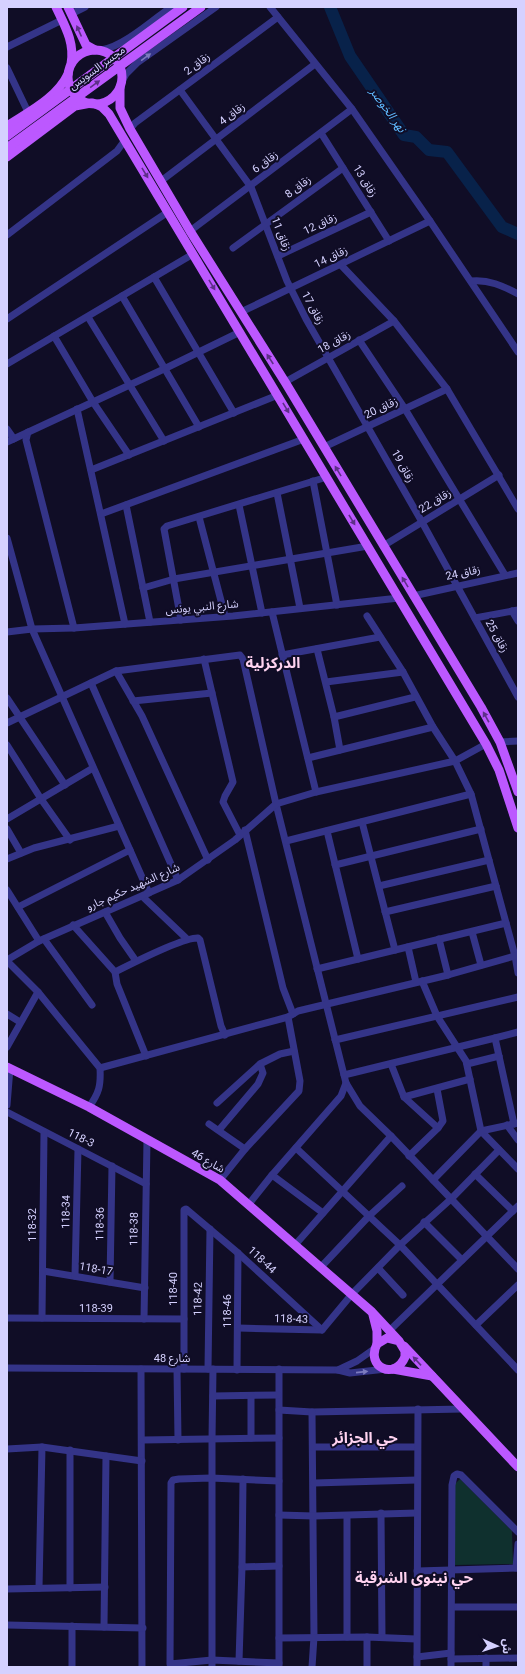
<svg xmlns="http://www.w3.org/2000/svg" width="525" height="1674" viewBox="0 0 525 1674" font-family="Roboto,'Noto Sans Arabic',sans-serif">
	<rect width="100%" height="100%" fill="#100d26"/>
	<!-- green -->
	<path fill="#0f302e" d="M460 1479 512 1531 513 1564 455 1565 454 1485Z"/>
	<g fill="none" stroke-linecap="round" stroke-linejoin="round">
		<!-- river -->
		<path stroke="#08224a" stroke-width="12" d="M330 7 350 56 404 135 416 137 429 150 447 152 502 227 518 234"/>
		<!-- minor -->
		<g stroke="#343488" stroke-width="7">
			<path d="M270 7 352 109 430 221 518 352"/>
			<path d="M71 14 85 7"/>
			<path d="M7 47 62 20"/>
			<path d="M101 50C123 47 153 20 171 7"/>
			<path d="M7 68 28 112"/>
			<path d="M120 85 126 74 137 63 216 7"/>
			<path d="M180 90 251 187 287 281 306 319 422 522 518 697"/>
			<path d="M130 129 135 123 278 17"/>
			<path d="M321 133 389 241"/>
			<path d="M161 181 315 64"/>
			<path d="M190 231 352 109"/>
			<path d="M7 235 117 151 125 140"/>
			<path d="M233 248 343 168"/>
			<path d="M278 256 371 212"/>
			<path d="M341 265 394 321 447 389 518 509"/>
			<path d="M154 277 234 413"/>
			<path d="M471 281C488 279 503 286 518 294"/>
			<path d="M122 296 199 427"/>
			<path d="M241 312 430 221"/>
			<path d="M88 317 164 441"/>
			<path d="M7 319 168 212"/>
			<path d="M54 336 93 402 129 455"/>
			<path d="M359 340 405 409 505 575"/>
			<path d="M7 364 193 254"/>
			<path d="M285 382 394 321"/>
			<path d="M77 409 125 624"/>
			<path d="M7 429 14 439"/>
			<path d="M28 432 26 440 74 628"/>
			<path d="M7 442 164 369 240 332"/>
			<path d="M324 447 447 389"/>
			<path d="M91 470 278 395"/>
			<path d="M313 481 337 605"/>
			<path d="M277 493 300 608"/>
			<path d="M126 505 150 622"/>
			<path d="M239 505 262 613"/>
			<path d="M101 514 304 439"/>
			<path d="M199 517 225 616"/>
			<path d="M7 538 32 629 149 893"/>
			<path d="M383 546 499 475"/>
			<path d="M143 588 174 579 368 546"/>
			<path d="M413 596 518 573"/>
			<path d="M512 611 518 621"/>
			<path d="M272 612 316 792"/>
			<path d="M367 616 403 672 433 727 455 761 471 794 515 956 518 973"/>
			<path d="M475 618 518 610"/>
			<path d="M181 620 164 529 167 526 327 477"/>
			<path d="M7 632 32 629 74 628 233 616 399 598"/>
			<path d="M317 649 334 717 340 750"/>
			<path d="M282 655 380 637"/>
			<path d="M204 659 233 782 225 796 223 802 240 835"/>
			<path d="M116 671 142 716 208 860"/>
			<path d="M326 682 403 672"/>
			<path d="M91 683 178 880"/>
			<path d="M7 698 65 785"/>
			<path d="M133 701 212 693"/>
			<path d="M334 717 415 697"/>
			<path d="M7 723 116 671 240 655 243 659 276 804 346 1083 360 1106 391 1136 518 1269"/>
			<path d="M500 742 518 741"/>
			<path d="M7 745 41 799 70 840"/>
			<path d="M308 758 433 727"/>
			<path d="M7 819 93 768"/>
			<path d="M362 822 395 950"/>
			<path d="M7 829 21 853"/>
			<path d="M245 830 283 988 293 1014"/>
			<path d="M327 831 358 959"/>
			<path d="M286 841 471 794"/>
			<path d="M7 859 34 848 119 826"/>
			<path d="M335 865 481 829"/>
			<path d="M379 886 489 860"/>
			<path d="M7 890 39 941"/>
			<path d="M143 897 187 939"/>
			<path d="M18 907 130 850"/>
			<path d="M105 912 120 938 136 961"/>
			<path d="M385 912 496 886"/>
			<path d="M73 925 115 972 117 984 146 1056"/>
			<path d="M472 932 481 965"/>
			<path d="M44 939 92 1005"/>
			<path d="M439 939 448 975"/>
			<path d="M408 947 416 982"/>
			<path d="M7 960 39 941 178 880 235 840 276 804 316 792 455 761 486 744"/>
			<path d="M7 961 38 992 100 1068C101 1086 99 1093 89 1107"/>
			<path d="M317 969 506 923"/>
			<path d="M115 972C131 964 183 937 198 938L200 940 221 1026 225 1035"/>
			<path d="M422 981 437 1016 466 1061 481 1131 518 1169"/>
			<path d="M7 1014 20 1022"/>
			<path d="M335 1040 518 997"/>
			<path d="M7 1047 38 992"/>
			<path d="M391 1064 404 1097 438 1128"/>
			<path d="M467 1064 499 1056"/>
			<path d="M100 1068 288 1017 298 1011 448 975 518 955"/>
			<path d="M344 1075 495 1038"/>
			<path d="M404 1097 470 1079"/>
			<path d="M217 1103 260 1064 280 1054 294 1051"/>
			<path d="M7 1105 10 1068"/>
			<path d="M7 1112 146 1184"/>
			<path d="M209 1124 245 1149"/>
			<path d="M514 1124 495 1038 518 1032"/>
			<path d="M507 1125 518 1140"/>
			<path d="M219 1130 258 1084 263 1073 260 1064"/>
			<path d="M296 1148 400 1245 518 1370"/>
			<path d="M409 1156 438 1128 443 1121 437 1089"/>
			<path d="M475 1174 513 1211"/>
			<path d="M272 1175 323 1213"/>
			<path d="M220 1180 245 1149 299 1091 300 1081 288 1017"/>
			<path d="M433 1180 481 1131 518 1123"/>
			<path d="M249 1204 272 1175 341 1096 346 1083"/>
			<path d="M424 1222 462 1260"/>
			<path d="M295 1245 391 1136"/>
			<path d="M321 1267 369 1216 402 1186"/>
			<path d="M378 1268 403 1295"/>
			<path d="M43 1271 145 1288"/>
			<path d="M75 1276 78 1149"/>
			<path d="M110 1282 112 1166"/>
			<path d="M7 1318 184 1319"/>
			<path d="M42 1318 44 1132"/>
			<path d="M144 1319 147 1140"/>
			<path d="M476 1325 518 1285"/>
			<path d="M238 1328 322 1330 352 1294 400 1245 451 1199 499 1150"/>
			<path d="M389 1331 518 1206"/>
			<path d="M7 1368 338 1370 357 1361 374 1349"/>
			<path d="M141 1369 142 1667"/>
			<path d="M177 1369 178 1440"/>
			<path d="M184 1369V1210L186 1209 238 1253 322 1330"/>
			<path d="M208 1369 210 1229"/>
			<path d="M279 1369V1667"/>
			<path d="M237 1370 238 1253"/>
			<path d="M338 1370 350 1373 386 1369"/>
			<path d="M213 1396 278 1395"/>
			<path d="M279 1410 312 1412 463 1409"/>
			<path d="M312 1412 314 1637 312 1667"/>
			<path d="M251 1438V1396"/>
			<path d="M143 1440 279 1438"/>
			<path d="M313 1447H417"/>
			<path d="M7 1449 42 1447 142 1461"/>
			<path d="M243 1479 242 1567 279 1566"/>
			<path d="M279 1481 211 1478 179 1479 173 1480 171 1483 170 1664 212 1660 279 1663"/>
			<path d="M314 1483 417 1480"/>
			<path d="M381 1513 382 1637"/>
			<path d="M279 1515 314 1516 417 1513"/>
			<path d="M516 1568 518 1544"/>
			<path d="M417 1571 518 1568"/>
			<path d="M39 1588 42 1447"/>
			<path d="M70 1588V1450"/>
			<path d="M7 1589 105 1587"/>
			<path d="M452 1607H518"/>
			<path d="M7 1625 143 1628"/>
			<path d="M72 1626V1667"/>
			<path d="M104 1627 106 1456"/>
			<path d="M347 1637V1516"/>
			<path d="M279 1638 367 1637 416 1639"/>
			<path d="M417 1657 451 1653"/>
			<path d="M451 1659 518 1658"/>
			<path d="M239 1661 242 1567"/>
			<path d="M212 1667V1439L213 1369"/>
			<path d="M367 1667V1637"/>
			<path d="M417 1667 418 1409"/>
			<path d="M451 1667 452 1485 454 1476 457 1474 461 1475 518 1532"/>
			<path d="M486 1667V1658"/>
		</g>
		<!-- major -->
		<g stroke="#bc58ff" stroke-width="9">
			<path d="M56 7C65 26 75 43 71 64"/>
			<path d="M68 7 86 45 95 50"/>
			<circle cx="95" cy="77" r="27"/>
			<path d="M120 87V108L130 129 190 231 285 382 481 707 500 742 518 792"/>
			<path d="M93 103 102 107 109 114 486 744 499 770 518 828"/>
			<path d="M7 126C28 112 57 98 68 74"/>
			<path d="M7 157 75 106 91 103"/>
			<path d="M7 1067 89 1107 220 1180 372 1312 399 1341 405 1351V1357C395 1381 365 1367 377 1344L387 1338 399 1341"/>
			<path d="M373 1315 377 1331V1344"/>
			<path d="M404 1346 518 1467"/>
			<path d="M393 1369 432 1376"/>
		</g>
		<!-- major-bridge -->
		<g stroke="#bc58ff" stroke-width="9">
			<path d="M7 136 183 7"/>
			<path d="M7 148 201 7"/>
		</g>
	</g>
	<!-- one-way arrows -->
	<defs><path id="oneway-solid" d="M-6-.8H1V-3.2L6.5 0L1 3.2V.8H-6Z"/></defs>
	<g fill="#5d2f88">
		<use href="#oneway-solid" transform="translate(79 31) rotate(-114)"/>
		<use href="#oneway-solid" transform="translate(95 84) rotate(-36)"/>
		<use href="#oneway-solid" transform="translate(145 173) rotate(59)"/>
		<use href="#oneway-solid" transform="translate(212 285) rotate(59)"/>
		<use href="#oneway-solid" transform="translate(270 359) rotate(-123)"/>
		<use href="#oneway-solid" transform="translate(286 408) rotate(59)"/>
		<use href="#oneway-solid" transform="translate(338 471) rotate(-121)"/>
		<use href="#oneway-solid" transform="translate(352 520) rotate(59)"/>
		<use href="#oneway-solid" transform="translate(405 582) rotate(-121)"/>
		<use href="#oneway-solid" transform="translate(486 717) rotate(-119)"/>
		<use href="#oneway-solid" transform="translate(417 1361) rotate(-133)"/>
	</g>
	<g fill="#7c7bbe">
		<use href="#oneway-solid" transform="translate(146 57) rotate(-36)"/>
		<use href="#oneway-solid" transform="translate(362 1372) rotate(-6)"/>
	</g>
	<g text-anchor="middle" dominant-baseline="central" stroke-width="4" stroke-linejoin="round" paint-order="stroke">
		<!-- street labels -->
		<g font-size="11" fill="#d5d1ff" stroke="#100d26">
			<text transform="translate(197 64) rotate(-37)">زقاق 2</text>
			<text transform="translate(97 68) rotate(-36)">مجسر السويس</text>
			<text transform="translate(232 114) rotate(-37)">زقاق 4</text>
			<text transform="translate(265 162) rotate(-37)">زقاق 6</text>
			<text transform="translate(365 181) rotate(58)">زقاق 13</text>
			<text transform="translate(298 187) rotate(-37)">زقاق 8</text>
			<text transform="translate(320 224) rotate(-25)">زقاق 12</text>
			<text transform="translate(281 234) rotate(69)">زقاق 11</text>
			<text transform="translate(331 257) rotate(-26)">زقاق 14</text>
			<text transform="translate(313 308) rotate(62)">زقاق 17</text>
			<text transform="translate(334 342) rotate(-29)">زقاق 18</text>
			<text transform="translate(381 408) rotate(-25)">زقاق 20</text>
			<text transform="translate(403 466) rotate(61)">زقاق 19</text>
			<text transform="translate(435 501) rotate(-31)">زقاق 22</text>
			<text transform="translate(463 573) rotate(-12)">زقاق 24</text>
			<text transform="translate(202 607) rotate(-5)">شارع النبي يونس</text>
			<text transform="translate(497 636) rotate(61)">زقاق 25</text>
			<text transform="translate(133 887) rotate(-24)">شارع الشهيد حكيم جارو</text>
			<text transform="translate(81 1138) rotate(26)">118-3</text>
			<text transform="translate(208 1161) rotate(30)">شارع 46</text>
			<text transform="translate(66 1212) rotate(-89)">118-34</text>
			<text transform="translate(100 1224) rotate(-89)">118-36</text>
			<text transform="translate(32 1225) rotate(-90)">118-32</text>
			<text transform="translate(134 1229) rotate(-89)">118-38</text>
			<text transform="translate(262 1260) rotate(43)">118-44</text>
			<text transform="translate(96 1269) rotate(10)">118-17</text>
			<text transform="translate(173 1289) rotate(-90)">118-40</text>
			<text transform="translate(198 1299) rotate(-89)">118-42</text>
			<text x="96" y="1308">118-39</text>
			<text transform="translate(227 1311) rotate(-90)">118-46</text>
			<text transform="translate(291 1319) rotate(2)">118-43</text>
			<text x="172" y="1358">شارع 48</text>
		</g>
		<!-- water labels -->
		<g font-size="12" font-style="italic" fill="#5fbaff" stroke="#100d26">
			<text transform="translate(388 110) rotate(54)">نهر الخوصر</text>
		</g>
		<!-- district labels -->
		<g font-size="15" font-weight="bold" fill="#ffd3f0" stroke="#100d26">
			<text x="273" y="663">الدركزلية</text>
			<text x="365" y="1438">حي الجزائر</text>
			<text x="414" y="1578">حي نينوى الشرقية</text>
		</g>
	</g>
	<!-- border -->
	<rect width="525" height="1674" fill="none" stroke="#d5d1ff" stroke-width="16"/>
	<!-- north arrow -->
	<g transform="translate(497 1646) rotate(93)" stroke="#100d26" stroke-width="3" paint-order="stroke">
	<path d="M0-3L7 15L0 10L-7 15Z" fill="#d5d1ff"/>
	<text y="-6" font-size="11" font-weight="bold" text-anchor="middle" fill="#d5d1ff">ش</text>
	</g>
</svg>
